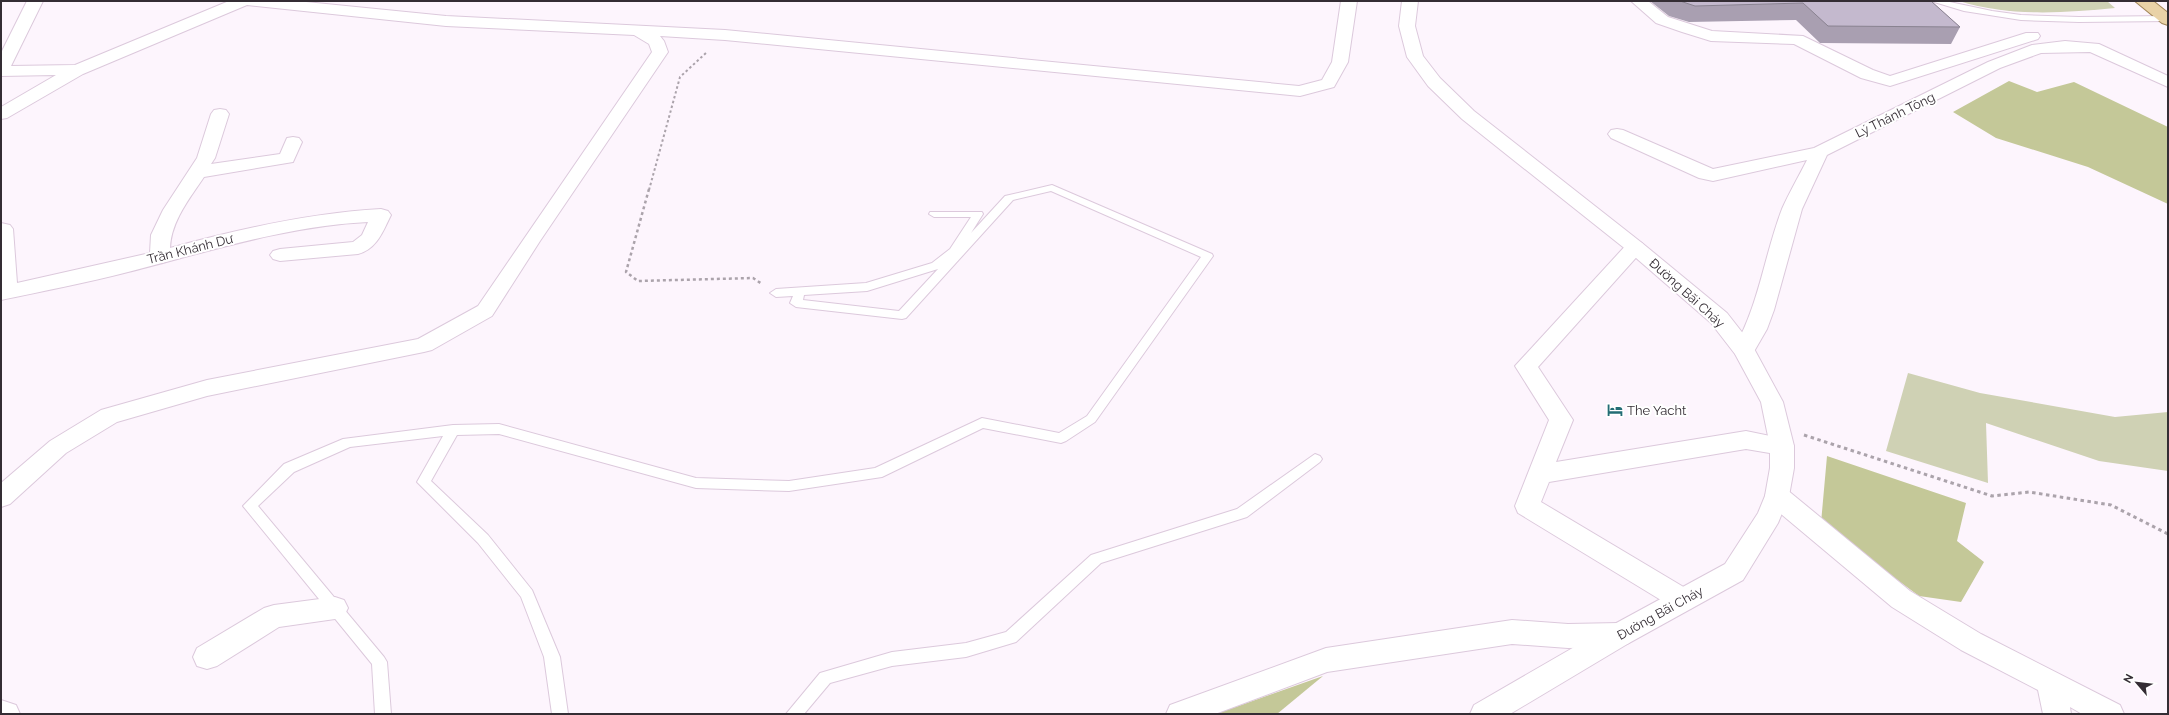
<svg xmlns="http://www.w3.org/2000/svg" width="2169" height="715" viewBox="0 0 2169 715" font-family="Raleway,sans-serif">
	<rect width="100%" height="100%" fill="#fdf5fd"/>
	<!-- green -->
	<g fill="#cfd1b4">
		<path d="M1959 1H2107L2115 8C2063 13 2010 17 1959 1Z"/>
		<path d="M1908 373 1980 393 2115 417 2168 412V471L2099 461 1986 423 1988 483 1886 451Z"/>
	</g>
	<!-- forest -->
	<g fill="#c4c898">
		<path d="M2009 81 2037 92 2074 82 2168 127V204L2088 167 1996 138 1953 112Z"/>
		<path d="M1827 456 1966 503 1957 541 1984 562 1961 602 1919 596 1821 523Z"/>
		<path d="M1323 676 1277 714H1216Z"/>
	</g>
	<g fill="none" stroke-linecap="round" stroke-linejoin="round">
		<defs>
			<g id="service">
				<path d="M1931 1H1945L1992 11 2021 15 2079 17 2167 16 2168 21 2079 22 2021 20 1964 11Z"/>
				<path d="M1052 185 1212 254 1213 256 1095 422 1066 441 1061 443 983 428 882 477 789 491 696 488 499 434 457 435 431 481 488 535 532 590 560 657 568 714H552L544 657 521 597 478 543 417 482 443 436 350 447 294 472 258 506 384 657 387 662 391 714H375L372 664 243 506 284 464 343 439 453 425 499 424 696 478 789 481 875 468 982 418 1059 433 1087 416 1201 257 1051 191 1013 200 906 318 902 319 796 307 790 303 793 296 776 297 770 293 776 289 866 283 932 263 950 249 971 217H934L929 214 930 212H982L983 214 971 233 1005 196ZM938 269 899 311 803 300 804 295 867 291Z"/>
				<path d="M1315 454 1320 456 1322 459 1320 462 1247 517 1101 563 1016 642 966 657 892 666 830 683 804 714H786L820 673 892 652 966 643 1006 632 1091 555 1237 509Z"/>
			</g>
			<g id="minor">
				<path d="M27 1H43L11 66 75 65 229 1H296L446 16 725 30 1299 86 1322 80 1332 62 1341 1H1357L1348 62 1334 87 1300 96 725 40 660 36 664 41 668 52 540 241 492 316 432 350 424 352 207 396 117 422 66 453 10 504 1 507V483L50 441 101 410 207 380 418 339 478 306 652 52 649 44 634 35 446 26 247 5 83 74 7 118 1 119V107L56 75 1 76V53Z"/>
				<path d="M1631 1H1648L1668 17 1712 31 1803 36 1873 70 1890 76 2026 33H2038L2040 36 2038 39 1890 86 1861 78 1794 44 1711 41 1682 32 1656 23Z"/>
				<path d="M2065 41 2099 44 2168 76V87L2090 52 2041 53 2000 68 1827 155 1802 209 1774 310 1767 329 1752 355 1744 358 1736 355 1733 350C1759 306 1764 256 1782 209 1789 193 1799 176 1807 160L1713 181 1699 178 1611 138 1608 134 1611 130 1617 129 1623 130 1713 169 1814 148 1988 62 2032 45Z"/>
				<path d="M220 109 226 110 229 114 215 158 211 164 280 154 287 138 293 137 299 138 302 142 293 162 204 177C190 198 171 221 170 248 239 229 310 213 381 209L388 211 391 215C383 231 377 249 358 254L280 261 273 259 270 255 273 251 280 249 353 242 362 235 368 222C286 226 207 252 128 272 86 283 43 291 1 300V223L10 225 13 229 17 283 150 253 151 235 163 210 197 158 211 114 214 110Z"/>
				<path d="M1635 241 1642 243 1645 247 1642 251 1538 367 1573 420 1556 462 1746 431 1790 440 1794 446 1790 452 1782 455 1746 449 1549 482 1541 502 1692 592 1696 600 1692 608 1683 611 1674 608 1518 513 1515 506 1549 420 1515 366 1628 243Z"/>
				<path d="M1777 486 1786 489 1910 591 1981 634 2120 705 2124 714H2082L2070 707 2071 714H2043L2038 690 1961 650 1892 607 1768 503 1765 496 1768 489Z"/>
				<path d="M335 597 344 600 348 608 344 616 335 619 279 627 217 666 207 669 197 666 193 657 197 648 264 608 274 605Z"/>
				<path d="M1512 620 1568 624 1619 623 1629 627 1633 635 1629 643 1619 647 1568 648 1512 644 1327 672 1215 714H1166L1170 705 1326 648Z"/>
				<path d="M1 700 16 705 20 714H1Z"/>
			</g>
			<path id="secondary" d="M1402 1H1418L1415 26 1423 56 1440 78 1474 111 1642 243 1727 313 1752 345 1783 402 1794 446V468L1789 496 1778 523 1743 580 1629 643 1510 714H1470L1474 705 1609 627 1725 564 1758 513 1765 496 1770 468V446L1761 402 1735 354 1711 323 1628 251 1462 119 1428 86 1407 57 1399 26Z"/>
			<path id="primary" d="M2135 1H2153L2168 13V25L2162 23Z"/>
		</defs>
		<!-- service casing -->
		<use href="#service" stroke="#dcc9dc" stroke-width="2"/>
		<!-- minor casing -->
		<use href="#minor" stroke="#dcc9dc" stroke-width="2"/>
		<!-- secondary casing -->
		<use href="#secondary" stroke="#dcc9dc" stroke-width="2"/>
		<!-- primary casing -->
		<use href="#primary" stroke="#a18558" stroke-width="2"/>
		<!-- path-far2 -->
		<path stroke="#aba3ab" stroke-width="2" stroke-dasharray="2.5 2.5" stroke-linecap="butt" d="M649 190 680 77 707 52"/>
		<!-- path-far1 -->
		<path stroke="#aba3ab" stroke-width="2.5" stroke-dasharray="3 3" stroke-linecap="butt" d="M649 189 626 272 638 281 753 278 762 284"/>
		<!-- path -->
		<path stroke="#aba3ab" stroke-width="3" stroke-dasharray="3.5 3.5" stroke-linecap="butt" d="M1804 435 1992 496 2029 492 2111 505 2168 534"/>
		<!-- service -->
		<use href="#service" fill="#fff" fill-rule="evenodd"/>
		<!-- minor -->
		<use href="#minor" fill="#fff" fill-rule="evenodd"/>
		<!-- secondary -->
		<use href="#secondary" fill="#fff" fill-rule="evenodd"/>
		<!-- primary -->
		<use href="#primary" fill="#e9d2a7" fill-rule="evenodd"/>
	</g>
	<!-- wall -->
	<path fill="#a99fb1" d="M1650 1H1931L1960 27 1951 44 1820 43 1796 20 1689 22 1669 16Z"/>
	<!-- building -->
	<path fill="#c4b9ce" stroke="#898290" d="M1680 1H1931L1960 27 1828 26 1803 3 1695 6Z"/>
	<!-- icons -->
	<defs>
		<symbol id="hotel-bare" viewBox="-9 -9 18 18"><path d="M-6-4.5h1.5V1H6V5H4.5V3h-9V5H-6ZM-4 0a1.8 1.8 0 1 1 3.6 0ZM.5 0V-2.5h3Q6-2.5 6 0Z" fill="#236d75" stroke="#fff" stroke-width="2.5" paint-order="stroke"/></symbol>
	</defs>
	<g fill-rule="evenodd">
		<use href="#hotel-bare" x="1604" y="399" width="22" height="22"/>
	</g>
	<g text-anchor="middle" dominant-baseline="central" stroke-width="4" stroke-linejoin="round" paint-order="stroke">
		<!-- street labels -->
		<g font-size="13" fill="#342d34" stroke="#fff">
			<text transform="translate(1895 115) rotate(-26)">Lý Thánh Tông</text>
			<text transform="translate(190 249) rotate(-14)">Trần Khánh Dư</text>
			<text transform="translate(1687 293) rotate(42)">Đường Bãi Cháy</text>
			<text transform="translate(1660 613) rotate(-29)">Đường Bãi Cháy</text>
		</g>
		<!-- poi labels -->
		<g font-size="13" fill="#342d34" stroke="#fff" text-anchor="start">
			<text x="1627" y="410">The Yacht</text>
		</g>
	</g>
	<!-- border -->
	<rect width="2169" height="715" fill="none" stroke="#342d34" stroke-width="4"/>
	<!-- north arrow -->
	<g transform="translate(2137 683) rotate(298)" stroke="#ffffff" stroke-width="3" paint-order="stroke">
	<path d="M0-3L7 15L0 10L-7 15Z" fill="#342d34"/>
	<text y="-6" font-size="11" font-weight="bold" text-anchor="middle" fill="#342d34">N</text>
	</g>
</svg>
